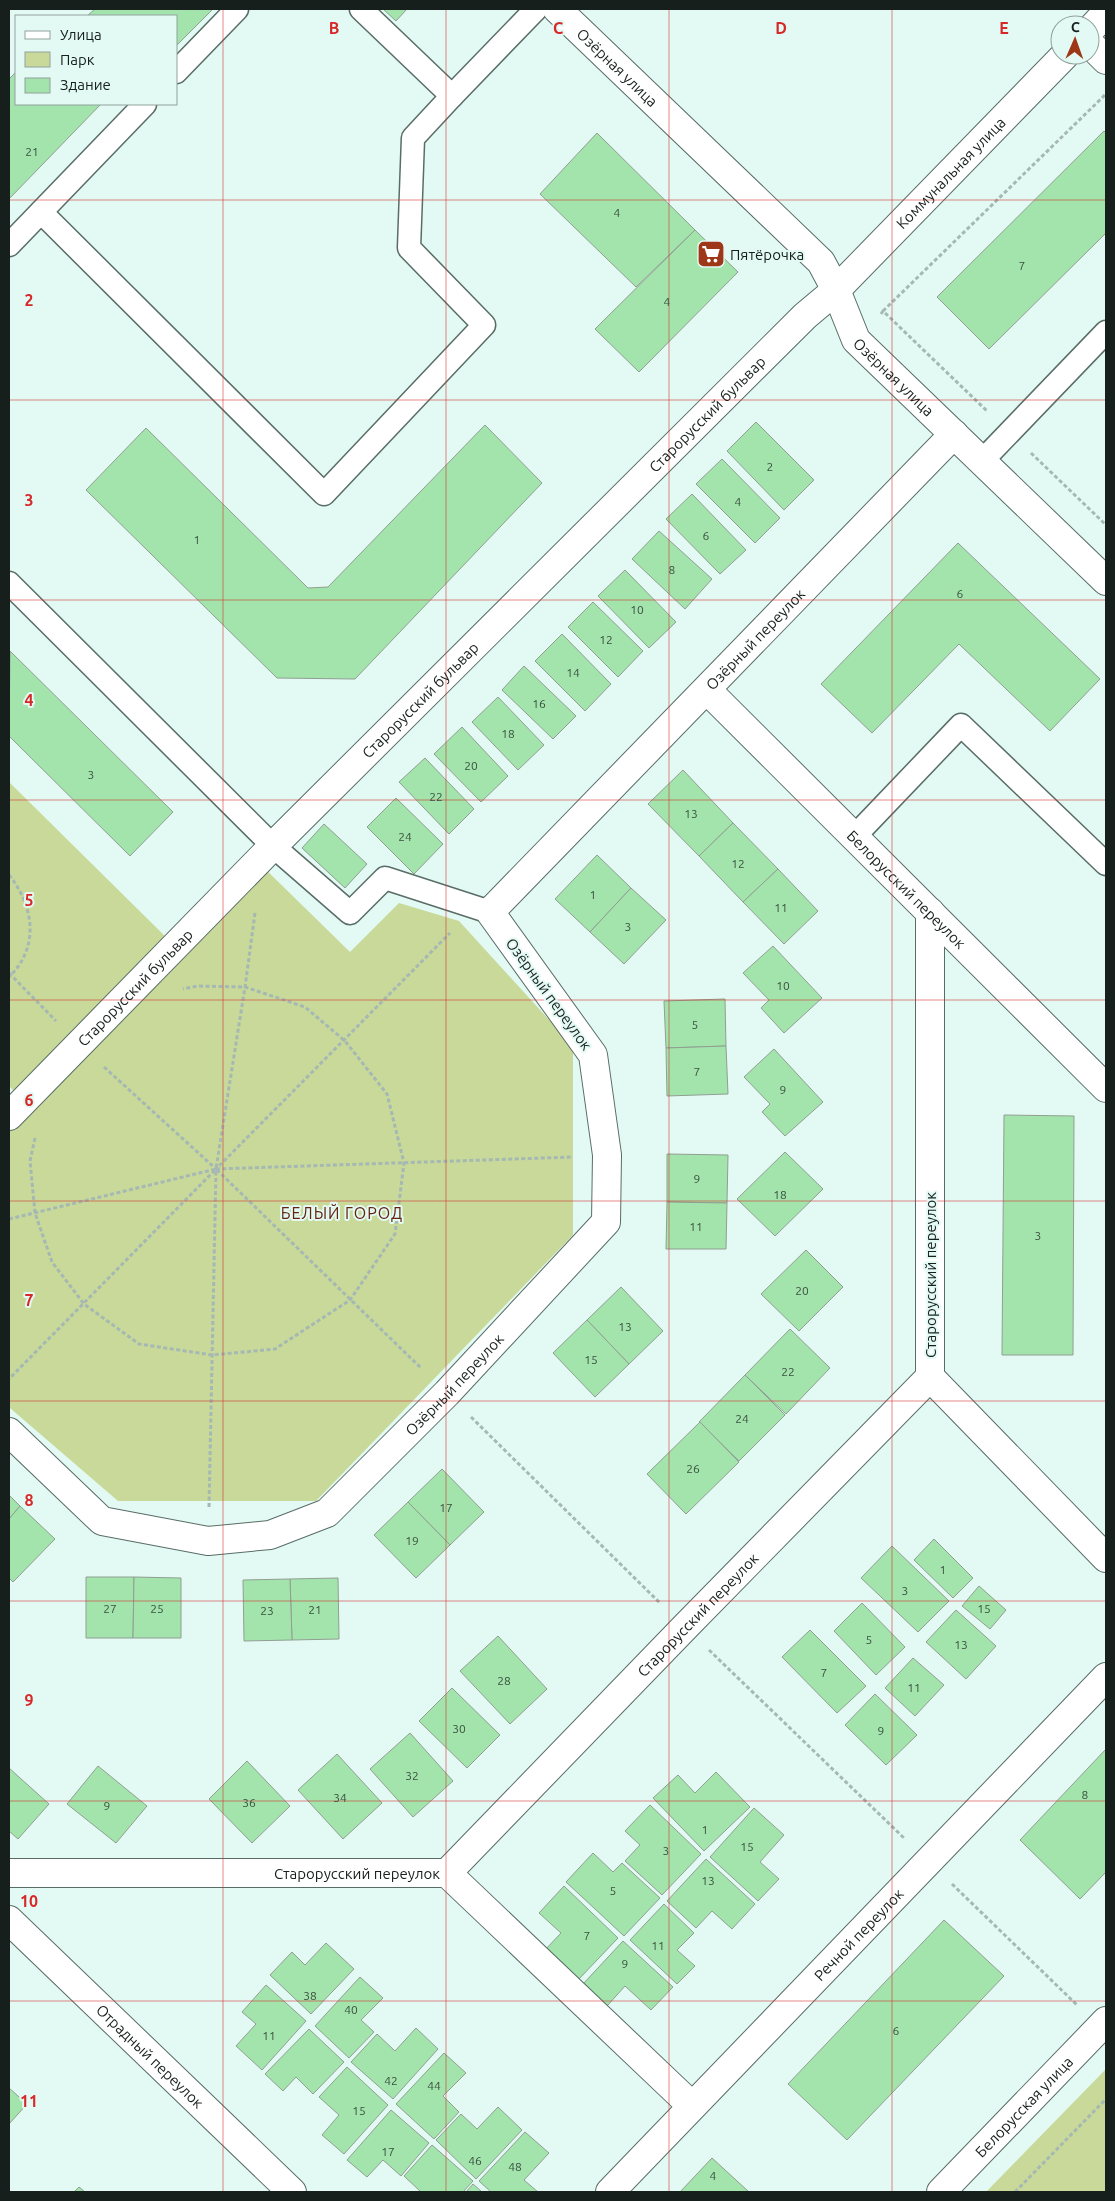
<svg xmlns="http://www.w3.org/2000/svg" width="1115" height="2201" viewBox="0 0 1115 2201" font-family="Ubuntu,sans-serif">
	<rect width="100%" height="100%" fill="#e3f9f3"/>
	<!-- green -->
	<g fill="#c8d999">
		<path d="M9 782 176 947 258 862 350 952 399 903 459 921 573 1046V1235L316 1501H118L10 1408 9 1119 25 1102 9 1086Z"/>
		<path d="M1106 2069V2192H986Z"/>
	</g>
	<!-- building -->
	<g fill="#a3e4ac" stroke="#909f92">
		<path d="M95 9H213L176 46V16H87Z"/>
		<path d="M383 9H407L396 21Z"/>
		<path d="M16 72V104H101L9 199V79Z"/>
		<path d="M1104 131 1106 133V233L989 349 937 297Z"/>
		<path d="M597 133 695 230 636 287 540 194Z"/>
		<path d="M695 230 738 272 639 372 595 329Z"/>
		<path d="M756 422 814 480 784 510 727 451Z"/>
		<path d="M485 425 542 483 355 679 277 678 86 490 146 428 308 588 328 587Z"/>
		<path d="M722 459 780 518 755 543 696 484Z"/>
		<path d="M692 494 746 550 720 574 666 519Z"/>
		<path d="M659 531 712 579 685 609 632 559Z"/>
		<path d="M958 543 1100 679 1050 731 959 644 872 733 821 684Z"/>
		<path d="M625 570 676 622 649 648 598 596Z"/>
		<path d="M593 602 643 651 618 677 568 627Z"/>
		<path d="M562 634 611 684 585 711 535 661Z"/>
		<path d="M10 651 173 812 130 856 9 736Z"/>
		<path d="M524 666 576 716 553 739 502 690Z"/>
		<path d="M498 697 544 745 518 770 472 722Z"/>
		<path d="M462 727 508 776 481 802 434 754Z"/>
		<path d="M425 758 474 809 449 834 399 782Z"/>
		<path d="M683 770 733 823 699 856 648 804Z"/>
		<path d="M396 798 443 844 414 874 367 827Z"/>
		<path d="M733 823 778 869 743 902 699 856Z"/>
		<path d="M324 824 367 864 345 888 302 848Z"/>
		<path d="M597 855 631 888 590 932 555 899Z"/>
		<path d="M778 869 818 911 784 944 743 902Z"/>
		<path d="M631 888 666 920 624 964 590 932Z"/>
		<path d="M773 946 822 998 784 1033 761 1008 769 1000 743 973Z"/>
		<path d="M725 999 726 1046 666 1048 664 1001Z"/>
		<path d="M726 1046 728 1094 667 1096 666 1048Z"/>
		<path d="M774 1049 823 1102 785 1136 762 1112 770 1104 744 1077Z"/>
		<path d="M1004 1115 1074 1116 1073 1355H1002Z"/>
		<path d="M785 1152 823 1189 775 1236 737 1199Z"/>
		<path d="M667 1154 728 1155 727 1203 667 1202Z"/>
		<path d="M667 1202 727 1203 726 1249H666Z"/>
		<path d="M806 1250 843 1287 799 1331 761 1294Z"/>
		<path d="M621 1287 663 1331 629 1364 587 1320Z"/>
		<path d="M587 1320 629 1364 595 1397 553 1353Z"/>
		<path d="M790 1329 830 1368 786 1414 745 1375Z"/>
		<path d="M745 1375 785 1415 739 1461 699 1422Z"/>
		<path d="M700 1422 739 1462 686 1514 647 1474Z"/>
		<path d="M442 1469 484 1512 450 1545 408 1502Z"/>
		<path d="M9 1495 20 1506 9 1519Z"/>
		<path d="M408 1502 450 1545 416 1578 374 1535Z"/>
		<path d="M20 1506 55 1539 13 1582 9 1578V1519Z"/>
		<path d="M934 1539 973 1578 953 1598 914 1560Z"/>
		<path d="M892 1546 949 1601 918 1632 861 1578Z"/>
		<path d="M86 1577H134L133 1638H86Z"/>
		<path d="M134 1577 181 1578V1638H133Z"/>
		<path d="M338 1578 339 1639 292 1640 290 1579Z"/>
		<path d="M290 1579 292 1640 244 1641 243 1580Z"/>
		<path d="M979 1586 1006 1610 990 1629 962 1606Z"/>
		<path d="M862 1603 905 1647 876 1675 834 1631Z"/>
		<path d="M956 1610 996 1646 966 1679 926 1642Z"/>
		<path d="M810 1630 866 1686 837 1713 782 1657Z"/>
		<path d="M498 1636 547 1689 510 1724 460 1671Z"/>
		<path d="M913 1658 944 1685 915 1716 885 1688Z"/>
		<path d="M452 1688 500 1735 467 1768 419 1721Z"/>
		<path d="M875 1694 917 1735 886 1765 845 1725Z"/>
		<path d="M410 1733 453 1781 413 1817 370 1769Z"/>
		<path d="M1106 1749V1872L1080 1899 1020 1840Z"/>
		<path d="M337 1754 382 1803 343 1839 298 1790Z"/>
		<path d="M247 1761 290 1806 252 1843 209 1799Z"/>
		<path d="M98 1766 147 1806 116 1843 67 1804Z"/>
		<path d="M9 1768 49 1804 18 1839 9 1831Z"/>
		<path d="M716 1772 750 1807 704 1851 653 1798 678 1775 695 1793Z"/>
		<path d="M650 1805 701 1854 662 1895 625 1861 640 1845 625 1831Z"/>
		<path d="M754 1808 784 1835 760 1862 779 1879 758 1901 710 1857Z"/>
		<path d="M593 1853 613 1872 622 1863 660 1898 624 1936 566 1882Z"/>
		<path d="M706 1859 755 1904 732 1929 712 1911 696 1928 667 1901Z"/>
		<path d="M564 1886 618 1938 578 1980 545 1950 561 1933 539 1913Z"/>
		<path d="M664 1904 694 1933 677 1950 695 1966 677 1984 630 1940Z"/>
		<path d="M944 1920 1004 1976 847 2140 788 2084Z"/>
		<path d="M623 1941 673 1987 651 2010 625 1986 607 2006 583 1984Z"/>
		<path d="M326 1943 354 1969 311 2014 270 1975 292 1952 305 1965Z"/>
		<path d="M360 1977 383 1998 361 2020 374 2032 349 2058 315 2026Z"/>
		<path d="M266 1985 306 2021 262 2070 236 2046 256 2024 242 2012Z"/>
		<path d="M416 2028 438 2049 393 2099 351 2062 377 2034 395 2051Z"/>
		<path d="M309 2029 344 2062 313 2094 296 2077 283 2091 265 2074Z"/>
		<path d="M444 2053 466 2073 443 2096 459 2112 434 2139 396 2104Z"/>
		<path d="M347 2067 388 2105 344 2154 322 2135 339 2115 319 2097Z"/>
		<path d="M9 2088 27 2104 9 2124Z"/>
		<path d="M498 2107 522 2130 476 2179 436 2140 461 2114 477 2129Z"/>
		<path d="M391 2110 429 2143 401 2176 383 2160 367 2177 347 2160Z"/>
		<path d="M525 2132 549 2153 524 2180 538 2192H491L479 2181Z"/>
		<path d="M432 2145 473 2181 463 2192H421L404 2176Z"/>
		<path d="M712 2158 749 2192H680Z"/>
		<path d="M473 2184 482 2192H466Z"/>
		<path d="M79 2187 85 2192H74Z"/>
	</g>
	<g fill="none" stroke-linecap="round" stroke-linejoin="round">
		<defs>
			<g id="service">
				<path d="M361 9 452 96 536 9"/>
				<path d="M176 72 237 9"/>
				<path d="M41 212 324 494 484 325 409 248 413 138 452 96"/>
				<path d="M9 245 145 104"/>
				<path d="M982 461 1106 332"/>
				<path d="M9 583 273 846 350 913 385 878 490 912"/>
				<path d="M854 837 961 725 1106 864"/>
			</g>
			<g id="pedestrian">
				<path id="s1" d="M9 1116 273 846 805 316 836 290"/>
			</g>
			<g id="minor">
				<path id="s2" d="M557 9 821 262 836 290 856 340 1106 581"/>
				<path d="M1090 30 1106 13"/>
				<path d="M1090 44 1106 60"/>
				<path id="s3" d="M836 290 1065 55"/>
				<path id="s4" d="M707 690 1106 1088"/>
				<path d="M930 1377 1106 1558"/>
				<path id="s5" d="M9 1432 102 1521 208 1541 270 1535 327 1513 447 1393 606 1222 607 1155 593 1055 490 912 954 434"/>
				<path id="s6" d="M9 1873H447L685 1627 930 1377V912"/>
				<path d="M447 1873 692 2106"/>
				<path id="s7" d="M9 1920 292 2192"/>
				<path id="s8" d="M610 2192 1106 1677"/>
				<path id="s9" d="M941 2192 1106 2021"/>
			</g>
		</defs>
		<!-- service casing -->
		<use href="#service" stroke="#596d67" stroke-width="25"/>
		<!-- pedestrian casing -->
		<use href="#pedestrian" stroke="#596d67" stroke-width="30"/>
		<!-- minor casing -->
		<use href="#minor" stroke="#596d67" stroke-width="30"/>
		<!-- path -->
		<g stroke="#a6b8b3" stroke-width="3" stroke-dasharray="4 2.5" stroke-linecap="butt">
			<path d="M883 311 1106 94"/>
			<path d="M881 314 883 311 987 411"/>
			<path d="M1031 453 1106 525"/>
			<path d="M9 875C34 906 40 947 9 977"/>
			<path d="M255 913 245 987 216 1169 422 1369"/>
			<path d="M9 973 56 1021"/>
			<path d="M104 1067 216 1169 450 933"/>
			<path d="M35 1138 30 1161 35 1213 52 1262 84 1304 139 1344 212 1355 275 1349 350 1300 395 1234 404 1163 387 1094 345 1041 305 1007 245 987 197 986 183 989"/>
			<path d="M9 1219 216 1169 9 1379"/>
			<path d="M471 1417 661 1604"/>
			<path d="M209 1507 216 1169 573 1157"/>
			<path d="M709 1650 904 1838"/>
			<path d="M952 1884 1077 2005"/>
			<path d="M1015 2192 1106 2099"/>
		</g>
		<!-- service -->
		<use href="#service" stroke="#fff" stroke-width="22"/>
		<!-- pedestrian -->
		<use href="#pedestrian" stroke="#fff" stroke-width="28"/>
		<!-- minor -->
		<use href="#minor" stroke="#fff" stroke-width="28"/>
	</g>
	<!-- grid -->
	<path fill="none" stroke="#d62828" stroke-width="1" stroke-opacity="0.55" d="M223 9V2192M446 9V2192M669 9V2192M892 9V2192M9 200H1106M9 400H1106M9 600H1106M9 800H1106M9 1000H1106M9 1201H1106M9 1401H1106M9 1601H1106M9 1801H1106M9 2001H1106"/>
	<!-- icons -->
	<defs>
		<symbol id="supermarket-square" viewBox="-11 -11 22 22"><rect x="-9" y="-9" width="18" height="18" rx="4" fill="#9e3717" stroke="#e3f9f3"/><path d="M-6-5.5h2.5l.6 2H6L4.5 2H-2.5L-4.4-4H-6ZM-1.5 3.2a1.3 1.3 0 1 0 .1 0ZM3 3.2a1.3 1.3 0 1 0 .1 0Z" fill="#fff"/></symbol>
	</defs>
	<g fill-rule="evenodd">
		<use href="#supermarket-square" x="695" y="238" width="32" height="32"/>
	</g>
	<g text-anchor="middle" dominant-baseline="central" stroke-width="4" stroke-linejoin="round" paint-order="stroke">
		<!-- number labels -->
		<g font-size="12" fill="#3a5041">
			<text x="32" y="151">21</text>
			<text x="617" y="212">4</text>
			<text x="1022" y="265">7</text>
			<text x="667" y="301">4</text>
			<text x="770" y="466">2</text>
			<text x="738" y="501">4</text>
			<text x="706" y="535">6</text>
			<text x="197" y="539">1</text>
			<text x="672" y="569">8</text>
			<text x="960" y="593">6</text>
			<text x="637" y="609">10</text>
			<text x="606" y="639">12</text>
			<text x="573" y="672">14</text>
			<text x="539" y="703">16</text>
			<text x="508" y="733">18</text>
			<text x="471" y="765">20</text>
			<text x="91" y="774">3</text>
			<text x="436" y="796">22</text>
			<text x="691" y="813">13</text>
			<text x="405" y="836">24</text>
			<text x="738" y="863">12</text>
			<text x="593" y="894">1</text>
			<text x="781" y="907">11</text>
			<text x="628" y="926">3</text>
			<text x="783" y="985">10</text>
			<text x="695" y="1024">5</text>
			<text x="697" y="1071">7</text>
			<text x="783" y="1089">9</text>
			<text x="697" y="1178">9</text>
			<text x="780" y="1194">18</text>
			<text x="696" y="1226">11</text>
			<text x="1038" y="1235">3</text>
			<text x="802" y="1290">20</text>
			<text x="625" y="1326">13</text>
			<text x="591" y="1359">15</text>
			<text x="788" y="1371">22</text>
			<text x="742" y="1418">24</text>
			<text x="693" y="1468">26</text>
			<text x="446" y="1507">17</text>
			<text x="412" y="1540">19</text>
			<text x="943" y="1569">1</text>
			<text x="905" y="1590">3</text>
			<text x="110" y="1608">27</text>
			<text x="157" y="1608">25</text>
			<text x="984" y="1608">15</text>
			<text x="315" y="1609">21</text>
			<text x="267" y="1610">23</text>
			<text x="869" y="1639">5</text>
			<text x="961" y="1644">13</text>
			<text x="824" y="1672">7</text>
			<text x="504" y="1680">28</text>
			<text x="914" y="1687">11</text>
			<text x="459" y="1728">30</text>
			<text x="881" y="1730">9</text>
			<text x="412" y="1775">32</text>
			<text x="1085" y="1794">8</text>
			<text x="340" y="1797">34</text>
			<text x="249" y="1802">36</text>
			<text x="107" y="1805">9</text>
			<text x="705" y="1829">1</text>
			<text x="747" y="1846">15</text>
			<text x="666" y="1850">3</text>
			<text x="708" y="1880">13</text>
			<text x="613" y="1890">5</text>
			<text x="587" y="1935">7</text>
			<text x="658" y="1945">11</text>
			<text x="625" y="1963">9</text>
			<text x="310" y="1995">38</text>
			<text x="351" y="2009">40</text>
			<text x="896" y="2030">6</text>
			<text x="269" y="2035">11</text>
			<text x="391" y="2080">42</text>
			<text x="434" y="2085">44</text>
			<text x="359" y="2110">15</text>
			<text x="388" y="2151">17</text>
			<text x="475" y="2160">46</text>
			<text x="515" y="2166">48</text>
			<text x="713" y="2175">4</text>
		</g>
		<!-- street labels -->
		<g font-size="15" fill="#171f1d" stroke="#e3f9f3">
			<text stroke="none"><textPath href="#s2" startOffset="84">Озёрная улица</textPath></text>
			<text stroke="none"><textPath href="#s3" startOffset="164">Коммунальная улица</textPath></text>
			<text stroke="none"><textPath href="#s2" startOffset="504">Озёрная улица</textPath></text>
			<text stroke="none"><textPath href="#s1" startOffset="990">Старорусский бульвар</textPath></text>
			<text stroke="none"><textPath href="#s5" startOffset="1488">Озёрный переулок</textPath></text>
			<text stroke="none"><textPath href="#s1" startOffset="585">Старорусский бульвар</textPath></text>
			<text stroke="none"><textPath href="#s4" startOffset="282">Белорусский переулок</textPath></text>
			<text stroke="none"><textPath href="#s1" startOffset="180">Старорусский бульвар</textPath></text>
			<text transform="translate(549 994) rotate(54)">Озёрный переулок</text>
			<text transform="translate(930 1275) rotate(-90)">Старорусский переулок</text>
			<text stroke="none"><textPath href="#s5" startOffset="541">Озёрный переулок</textPath></text>
			<text stroke="none"><textPath href="#s6" startOffset="798">Старорусский переулок</textPath></text>
			<text stroke="none"><textPath href="#s6" startOffset="348">Старорусский переулок</textPath></text>
			<text stroke="none"><textPath href="#s8" startOffset="358">Речной переулок</textPath></text>
			<text stroke="none"><textPath href="#s7" startOffset="196">Отрадный переулок</textPath></text>
			<text stroke="none"><textPath href="#s9" startOffset="119">Белорусская улица</textPath></text>
		</g>
		<!-- poi labels -->
		<g font-size="15" fill="#171f1d" stroke="#e3f9f3" text-anchor="start">
			<text x="730" y="254">Пятёрочка</text>
		</g>
		<!-- neighbourhood labels -->
		<g font-size="16" letter-spacing="1" fill="#64220f" stroke="#e3f9f3">
			<text x="342" y="1213">БЕЛЫЙ ГОРОД</text>
		</g>
	</g>
	<g font-size="16" text-anchor="middle" font-weight="bold" fill="#d62828" stroke="#e3f9f3" stroke-width="4" stroke-linejoin="round" paint-order="stroke">
		<text x="334" y="34">B</text>
		<text x="558" y="34">C</text>
		<text x="781" y="34">D</text>
		<text x="1004" y="34">E</text>
		<text x="29" y="306">2</text>
		<text x="29" y="506">3</text>
		<text x="29" y="706">4</text>
		<text x="29" y="906">5</text>
		<text x="29" y="1106">6</text>
		<text x="29" y="1306">7</text>
		<text x="29" y="1506">8</text>
		<text x="29" y="1706">9</text>
		<text x="29" y="1907">10</text>
		<text x="29" y="2107">11</text>
	</g>
	<!-- border -->
	<rect width="1115" height="2201" fill="none" stroke="#171f1d" stroke-width="20"/>
	<!-- legend -->
	<rect x="15" y="15" width="162" height="90" fill="#e3f9f3" stroke="#91a29d"/>
	<rect x="25" y="31" width="25" height="8" fill="#ffffff" stroke="#91a29d"/>
	<text x="60" y="40" font-size="15" fill="#171f1d">Улица</text>
	<rect x="25" y="52" width="25" height="15" fill="#c8d999" stroke="#91a29d"/>
	<text x="60" y="65" font-size="15" fill="#171f1d">Парк</text>
	<rect x="25" y="78" width="25" height="15" fill="#a3e4ac" stroke="#91a29d"/>
	<text x="60" y="90" font-size="15" fill="#171f1d">Здание</text>
	<!-- north arrow -->
	<g transform="translate(1075 40) rotate(2)"><circle r="24" fill="#e3f9f3" stroke="#91a29d"/>
	<path d="M0-4L9 19L0 12L-9 19Z" fill="#9e3717"/>
	<text y="-8" font-size="14" font-weight="bold" text-anchor="middle" fill="#171f1d">С</text>
	</g>
</svg>
